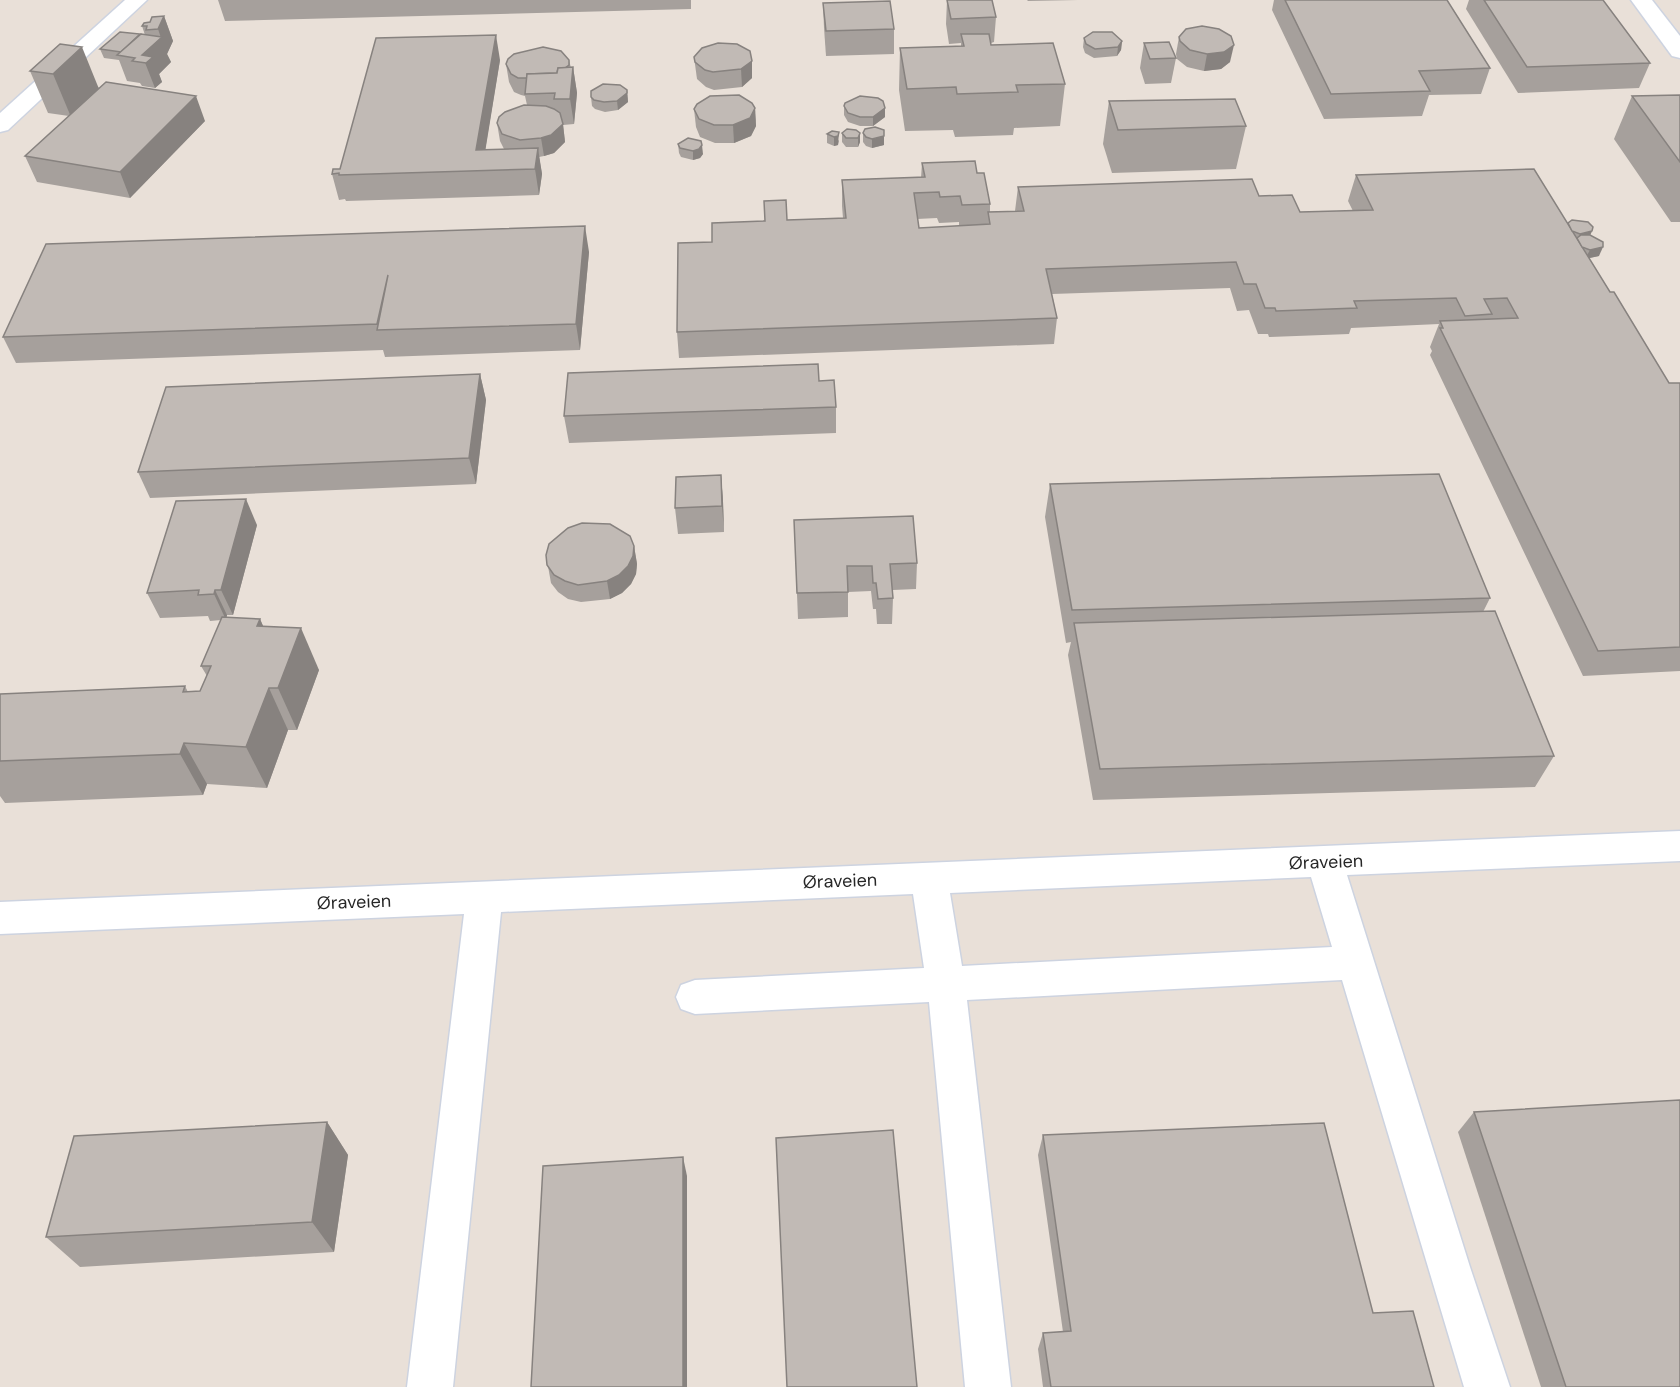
<svg xmlns="http://www.w3.org/2000/svg" width="1680" height="1387" viewBox="0 0 1680 1387" font-family="'DM Sans',sans-serif">
	<rect width="100%" height="100%" fill="#e9e0d8"/>
	<g fill="none" stroke-linecap="round" stroke-linejoin="round">
		<defs>
			<g id="minor">
				<path d="M125 0H147L8 130 0 132V113Z"/>
				<path d="M1631 0H1652L1680 36V58L1672 56Z"/>
				<path d="M1680 831V861L1347 875 1470 1267 1510 1387H1464L1342 980 967 1000 1011 1387H965L929 1002 695 1014 681 1009 676 997 681 985 695 980 924 968 913 894 501 912 453 1387H407L464 914 0 934V902ZM1311 877 1332 947 962 966 950 893Z"/>
			</g>
		</defs>
		<!-- minor casing -->
		<use href="#minor" stroke="#cdd3e0" stroke-width="3"/>
		<!-- minor -->
		<use href="#minor" fill="#fff" fill-rule="evenodd"/>
	</g>
	<!-- wall -->
	<g fill="#a6a09c" fill-rule="evenodd">
		<path d="M218 0H691V9L225 21Z"/>
		<path d="M947 0 996 17 994 42 991 43V45L1065 84 1060 126 1014 128 1013 135 955 137 953 130 905 131 899 90 900 48 961 46V43L949 44 946 24Z"/>
		<path d="M1027 0H1078L1028 1Z"/>
		<path d="M1274 0H1447L1490 68 1481 94 1429 95 1422 116 1324 119 1272 10Z"/>
		<path d="M1469 0H1603L1650 63 1639 88 1518 93 1466 9Z"/>
		<path d="M823 3 894 29V54L826 56 824 28Z"/>
		<path d="M164 16 173 41 167 54 171 62 159 74 162 82 155 88 142 86 140 83 127 81 119 60 104 58 100 49 145 35 142 26Z"/>
		<path d="M1179 37 1230 62 1221 69 1204 71 1187 67 1177 59 1176 54Z"/>
		<path d="M1084 38 1122 41 1121 50 1117 56 1094 58 1085 53 1083 47Z"/>
		<path d="M1144 43 1176 58 1171 83 1145 84 1140 68Z"/>
		<path d="M60 44 99 88 205 121 130 198 37 182 25 156 69 116 48 113 30 71Z"/>
		<path d="M694 57 752 61V78L742 87 714 90 706 87 697 79Z"/>
		<path d="M500 60 485 150 504 149 500 141 497 123 527 105 525 96 521 95 514 92 509 82 506 64 569 60 571 68 573 67 577 93 574 124 563 125 565 142 554 153 544 156 539 157 542 174 539 195 346 201 345 199 339 200 332 174Z"/>
		<path d="M627 90 628 102 618 110 605 112 595 109 592 106 591 97Z"/>
		<path d="M1680 95V222H1671L1614 139 1632 96Z"/>
		<path d="M1109 101 1246 126 1236 169 1112 173 1103 144Z"/>
		<path d="M844 106 885 108V117L873 126H860L848 122 844 115Z"/>
		<path d="M755 108 756 126 751 136 734 143H715L700 137 696 127 694 109Z"/>
		<path d="M832 131 839 141 838 145 834 146 827 143V134Z"/>
		<path d="M842 133H860V142L858 147H846L842 142Z"/>
		<path d="M863 133 884 145 872 148 866 146 863 142Z"/>
		<path d="M678 144 703 154 700 158 693 160 681 157 679 153Z"/>
		<path d="M922 163 977 173 990 204V212L1015 211 1018 187 1259 196 1300 212 1353 211 1348 201 1356 175 1567 223 1592 231 1590 235 1599 256 1589 258 1610 292 1669 383H1680V671L1583 676 1430 355 1432 351 1430 347 1439 324 1351 328 1349 334 1269 337 1268 334H1258L1249 310 1237 311 1230 288 1052 294 1057 318 1054 344 679 358 677 332 712 242 787 220 843 218 842 206V180L921 178ZM937 218 939 223 959 222V226L919 228 917 219Z"/>
		<path d="M589 252 580 350 385 357 383 350 16 363 3 337Z"/>
		<path d="M480 374 486 400 476 484 150 498 138 472Z"/>
		<path d="M819 381 836 407V433L569 443 564 416Z"/>
		<path d="M721 475 723 501 724 532 678 534 675 508Z"/>
		<path d="M1050 484 1490 598 1483 612 1554 756 1535 787 1093 800 1068 655 1071 642 1066 643 1045 517Z"/>
		<path d="M794 520 917 563 916 589 893 590V598L892 624H877L876 609H873L871 591 848 592V617L798 619Z"/>
		<path d="M257 525 233 615H227L226 618 260 619 263 626 319 670 297 730H288L267 788 207 784 203 795 5 803 0 796V694L185 686 188 692 200 691 207 676 201 666 221 620 210 621 208 616 160 618 147 593Z"/>
		<path d="M634 546 637 564 636 574 631 584 622 593 610 599 581 602 568 599 558 592 551 583 546 555Z"/>
		<path d="M1474 1112 1680 1387H1541L1458 1132Z"/>
		<path d="M327 1122 348 1155 334 1252 80 1267 46 1237Z"/>
		<path d="M1043 1135 1373 1313 1434 1387H1043L1038 1349 1043 1333 1063 1332 1038 1155Z"/>
	</g>
	<!-- shaded-wall -->
	<g fill="#87827f">
		<path d="M164 16 173 41 167 54 171 62 159 74 162 82 155 88 142 55 161 38 158 29Z"/>
		<path d="M496 35 500 60 482 171 476 150Z"/>
		<path d="M1122 41 1121 50 1117 56 1118 47Z"/>
		<path d="M1234 45 1230 62 1221 69 1204 71 1207 54Z"/>
		<path d="M82 47 99 89 71 117 53 74Z"/>
		<path d="M752 61V78L742 87 741 69Z"/>
		<path d="M573 67 577 93 574 124 570 99Z"/>
		<path d="M627 90 628 102 618 110 617 101Z"/>
		<path d="M196 96 205 121 130 198 120 172Z"/>
		<path d="M755 108 756 126 751 136 734 143 733 125Z"/>
		<path d="M885 108V117L873 126V117Z"/>
		<path d="M563 124 565 142 554 153 544 156 541 138Z"/>
		<path d="M839 132 838 145 834 146V137Z"/>
		<path d="M860 133V142L858 147V138Z"/>
		<path d="M884 136V145L872 148V139Z"/>
		<path d="M702 145 703 154 700 158 693 160V151Z"/>
		<path d="M538 148 542 174 539 195 535 169Z"/>
		<path d="M585 226 589 252 580 350 576 324Z"/>
		<path d="M1592 231 1588 240 1576 243 1580 234Z"/>
		<path d="M1603 247 1599 256 1585 259 1590 250Z"/>
		<path d="M480 374 486 400 476 484 469 458Z"/>
		<path d="M721 475 723 501 724 532 722 506Z"/>
		<path d="M246 499 257 525 233 615 221 590Z"/>
		<path d="M634 546 637 564 636 574 631 584 622 593 610 599 607 581Z"/>
		<path d="M215 590 227 615 226 620 214 594Z"/>
		<path d="M260 619 279 662 257 626Z"/>
		<path d="M301 628 319 670 297 730 278 688Z"/>
		<path d="M269 688 288 730 267 788 246 747Z"/>
		<path d="M184 743 207 784 203 795 180 754Z"/>
		<path d="M327 1122 348 1155 334 1252 312 1222Z"/>
		<path d="M683 1157 687 1176V1387H683Z"/>
	</g>
	<!-- building -->
	<g fill="#c1bab5" stroke="#87827f" stroke-width="1.5">
		<path d="M947 0H992L996 17 951 19Z"/>
		<path d="M1285 0H1447L1490 68 1419 71 1430 91 1331 94Z"/>
		<path d="M1484 0H1603L1650 63 1527 67Z"/>
		<path d="M890 1 894 29 826 31 823 3Z"/>
		<path d="M164 16 158 29 146 30 147 26H142L144 23 150 22 152 17Z"/>
		<path d="M1202 26 1219 29 1231 36 1234 45 1224 52 1207 54 1190 50 1180 41 1179 37 1186 29Z"/>
		<path d="M120 32 140 34 121 52 100 49Z"/>
		<path d="M1093 32H1112L1122 41 1118 47 1095 49 1086 44 1084 38Z"/>
		<path d="M141 34 162 37 142 55 153 57 146 63 132 61 135 58 117 55Z"/>
		<path d="M961 34H989L991 45 1053 43 1065 84 1016 85 1018 92 957 94 956 87 907 89 900 48 964 46Z"/>
		<path d="M496 35 476 150 538 148 535 169 339 175V173L332 174 333 169H340L376 38Z"/>
		<path d="M1169 42 1176 58 1150 59 1144 43Z"/>
		<path d="M718 43 737 44 750 51 752 61 741 69 713 72 705 70 695 62 694 57 702 48Z"/>
		<path d="M60 44 82 47 53 74 30 71Z"/>
		<path d="M543 47 561 51 569 60V65L565 68H558L557 73 527 74V78H518L511 74 506 64 508 59 514 54Z"/>
		<path d="M573 67 570 99H554L555 93 525 94 527 74 557 73 558 68Z"/>
		<path d="M106 82 196 96 120 172 25 156Z"/>
		<path d="M603 84 620 85 627 90V93L617 101 604 102 594 100 591 97V91Z"/>
		<path d="M739 95 752 103 755 108 750 118 733 125H714L699 119 694 109 697 104 710 96Z"/>
		<path d="M1680 95V162L1632 96Z"/>
		<path d="M860 96 878 98 883 101 885 108 873 117H860L848 113 844 106 845 103Z"/>
		<path d="M1235 99 1246 126 1118 130 1109 101Z"/>
		<path d="M524 105 546 106 554 109 560 113 563 124 551 135 541 138 520 140 502 134 497 123 499 117 505 112Z"/>
		<path d="M875 127 884 130V136L872 139 866 137 863 133 865 129Z"/>
		<path d="M847 129 856 130 860 133 858 138H846L842 133Z"/>
		<path d="M832 131 839 132 838 136 834 137 827 134Z"/>
		<path d="M688 138 701 141 702 145 699 149 693 151 680 148 678 144Z"/>
		<path d="M975 161 977 173H984L990 204 962 205 960 196 940 197 939 192 914 193 919 228 990 224 988 212 1024 211 1018 187 1252 179 1259 196 1292 195 1300 212 1373 210 1356 175 1534 169 1610 292H1614L1669 383H1680V647L1598 651 1440 328H1443L1440 321 1518 318 1507 298 1484 299 1492 314 1465 316 1456 298 1354 301 1357 308 1276 311 1275 308H1265L1256 284H1244L1236 262 1046 269 1057 318 677 332 678 243 712 242V223L765 221 764 201 786 200 787 220 846 218 842 180 925 177 922 163Z"/>
		<path d="M1572 220 1588 222 1593 227 1592 231 1580 234 1572 231 1568 223Z"/>
		<path d="M585 226 576 324 377 330 388 275 377 324 3 337 46 244Z"/>
		<path d="M1581 235H1590L1603 242V247L1590 250 1582 247 1577 238Z"/>
		<path d="M818 364 819 381 834 380 836 407 564 416 568 373Z"/>
		<path d="M480 374 469 458 138 472 166 387Z"/>
		<path d="M1439 474 1490 598 1072 610 1050 484Z"/>
		<path d="M721 475 722 506 675 508 676 477Z"/>
		<path d="M246 499 221 590H215L214 594 198 595 199 590 147 593 176 501Z"/>
		<path d="M913 516 917 563 890 564 893 598 878 599 876 583H873L872 566H847L848 592 797 593 794 520Z"/>
		<path d="M582 523 610 524 630 536 634 546 633 556 628 566 619 575 607 581 578 585 565 581 554 575 547 565 546 555 549 544 568 528Z"/>
		<path d="M1495 611 1554 756 1100 769 1074 623Z"/>
		<path d="M222 617 260 619 257 626 301 628 278 688H269L246 747 184 743 180 754 0 761V694L185 686 183 692 200 691 211 666H201Z"/>
		<path d="M1680 1100V1387H1566L1474 1112Z"/>
		<path d="M327 1122 312 1222 46 1237 74 1136Z"/>
		<path d="M1324 1123 1373 1313 1413 1311 1434 1387H1051L1043 1333 1071 1331 1043 1135Z"/>
		<path d="M893 1130 917 1387H787L776 1138Z"/>
		<path d="M683 1157V1387H531L543 1166Z"/>
	</g>
	<g text-anchor="middle" dominant-baseline="central" stroke-width="6" stroke-linejoin="round" paint-order="stroke">
		<!-- street labels -->
		<g font-size="18" fill="#272727" stroke="#fff">
			<text transform="translate(1326 862) rotate(-2)">Øraveien</text>
			<text transform="translate(840 881) rotate(-2)">Øraveien</text>
			<text transform="translate(354 902) rotate(-2)">Øraveien</text>
		</g>
	</g>
</svg>
